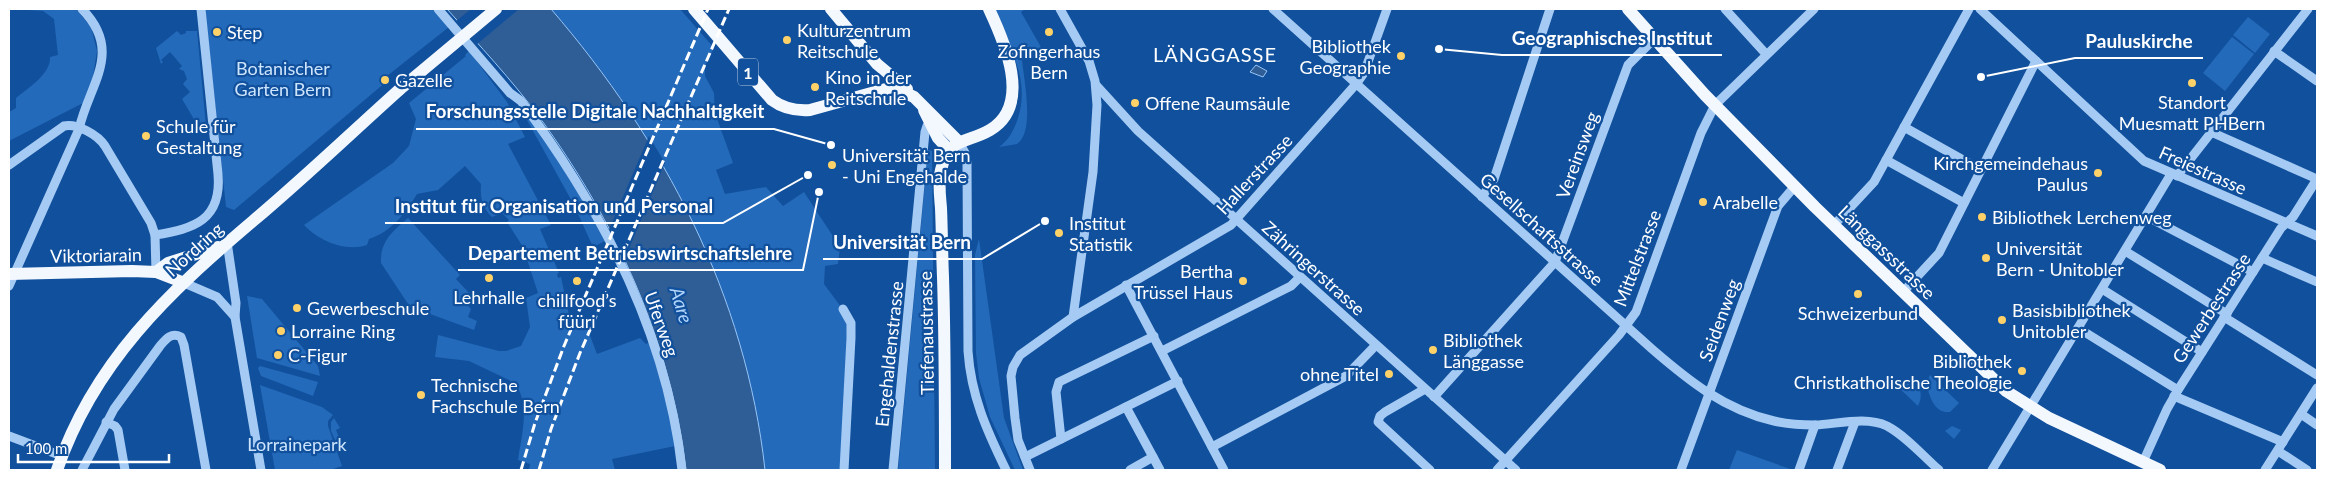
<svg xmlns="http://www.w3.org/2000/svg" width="2326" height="479" viewBox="0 0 2326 479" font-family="Lato,sans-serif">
	<rect width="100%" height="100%" fill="#11509c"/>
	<!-- green -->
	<g fill="#246aba">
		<path d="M12 9H76L91 27 97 51 92 83 83 103 9 141V112L16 108V98C28 88 51 74 50 57L58 55 54 19 43 11Z"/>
		<path d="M205 9H432L449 27 387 76 384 79 386 82 234 210 226 207Z"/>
		<path d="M551 9H680L714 48 705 66V76L714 93 715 113 733 163 716 170 725 194 766 187 783 206 804 192 840 247 838 264 825 266 824 284 847 315 851 323 844 470H765C746 296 664 140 551 9Z"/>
		<path d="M990 9H1025L1021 12 1046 56 1022 60C1024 80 1035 132 1017 144L999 147C1009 140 1014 130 1018 118 1031 77 1008 44 990 9Z"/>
		<path d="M2248 17 2270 34 2255 53 2233 35Z"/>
		<path d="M177 31 181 35 186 33V31H197L206 126H198L182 99 190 92 183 84 187 79 184 71 179 69 182 66 170 52 161 60 163 62 161 64 156 48Z"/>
		<path d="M2232 37 2254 54 2225 91 2203 73Z"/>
		<path d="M469 51 507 102 525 137 508 144 551 225 540 229 559 273 557 274 558 278 561 277 572 329 586 325 597 354 640 338 646 344 650 342 670 417 675 446 612 459 615 470H529L530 464 518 460C521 437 532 401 513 382L469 361 435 357 438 335 499 351H506L521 346 530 327 526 298 538 293 523 247 507 222 509 220 502 213 492 217C482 207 480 198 481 184L465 166 438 190 417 194C406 213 391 232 369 239L367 245C345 252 319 241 304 225L393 163 409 146 416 119 409 103 466 56 465 55Z"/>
		<path d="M517 102 543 136 607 240 593 247 574 205Z"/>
		<path d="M928 150 932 151 935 470H898Z"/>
		<path d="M408 218 460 275 456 279 470 294 463 301 471 309 468 317 477 321 474 330 430 314 412 310 381 263C380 241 393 231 408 218Z"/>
		<path d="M979 239 1004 418 1023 470H1015L990 417 979 378 976 353 975 255Z"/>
		<path d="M247 296 262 299 318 366 320 376 257 358Z"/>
		<path d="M260 366 318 382 313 396 261 376 258 368Z"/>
		<path d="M1930 375 1959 403 1950 412C1934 414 1929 395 1926 383Z"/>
		<path d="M1906 380C1920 381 1924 394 1918 406L1898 387Z"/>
		<path d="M260 385 322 407 333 415 328 421V426L342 466 330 470H275Z"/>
		<path d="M334 418 340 428 336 430 344 450 340 451 331 431V422Z"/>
		<path d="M1952 426 1961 430 1954 439 1945 431Z"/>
		<path d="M1737 450 1793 470H1729Z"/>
	</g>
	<!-- water -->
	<g fill="#2f5d95" stroke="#97c6f8">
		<path d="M447 9H551C664 140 746 296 765 470H686C671 342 616 222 540 118 512 80 479 45 447 9Z"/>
		<path d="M1256 65 1267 71 1263 77 1250 72Z"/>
	</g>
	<!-- pier -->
	<g fill="#11509c">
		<path d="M471 9H519L476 45 455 22Z"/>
		<path d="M649 136 665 163 623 263 608 232Z"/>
	</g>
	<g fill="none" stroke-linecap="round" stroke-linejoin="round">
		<!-- minor -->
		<g stroke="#a5cbf4" stroke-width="9">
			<path d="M438 9 510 93 521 101C602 209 667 334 682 470"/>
			<path d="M1060 9 1089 61 1095 81 1097 105 1093 172 1073 317"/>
			<path d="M1273 9 1652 349C1689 381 1725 410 1774 421 1787 424 1802 425 1815 425 1838 424 1866 416 1887 426 1906 436 1923 456 1939 470"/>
			<path d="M1725 9 1766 54"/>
			<path d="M1980 9 2144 161 2317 236"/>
			<path d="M2274 51 2317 81"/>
			<path d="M1096 85 1138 131 1516 470"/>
			<path d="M1904 127 1981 170"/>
			<path d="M2211 132 2317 179"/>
			<path d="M959 142 965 153 967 163 968 351C971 396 987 431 1006 470"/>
			<path d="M1886 160 1964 203"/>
			<path d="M9 165 64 126C77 123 98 135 105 146L151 223 155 235 156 272"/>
			<path d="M2177 176 2308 9"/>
			<path d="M1482 197 1494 179 1550 9"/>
			<path d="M2146 216 2253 272"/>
			<path d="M1834 225 1874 182 1969 9"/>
			<path d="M155 235C194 229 222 220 218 174L201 9"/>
			<path d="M227 242 236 303 235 317 261 470"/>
			<path d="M2125 251 2227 314"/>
			<path d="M2262 258 2317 282"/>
			<path d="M182 282 217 297 235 317"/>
			<path d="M1126 285 1224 470"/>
			<path d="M9 286 79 129C89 84 124 52 82 9"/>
			<path d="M2102 289 2202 352"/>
			<path d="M1903 292 1939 253 2036 61"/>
			<path d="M843 309 851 323V338L844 470"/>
			<path d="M2224 317 2317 375"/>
			<path d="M2078 328 2178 390"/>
			<path d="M1162 351 1291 286 1300 277"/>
			<path d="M1425 389 1385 412 1380 416 1378 422 1430 470"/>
			<path d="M2174 396 2283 442"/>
			<path d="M1434 397 1555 262 1628 65 1655 38"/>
			<path d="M1126 407 1153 457 1130 470"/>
			<path d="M2301 414 2317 425"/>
			<path d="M106 422 115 426 118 430 125 470"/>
			<path d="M9 436 62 456"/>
			<path d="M1061 439 1056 392 1059 382 1154 336"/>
			<path d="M1212 447 1346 376 1376 345"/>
			<path d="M2278 451 2307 470"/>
			<path d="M1025 457 1178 381"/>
			<path d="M1153 457 1160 470"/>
			<path d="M2143 462 2167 409 2178 390 2281 228 2293 217 2317 179"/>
			<path d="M82 470 114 409 160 346C166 339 171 332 181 337L184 345 206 470"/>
			<path d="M893 470 925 132 927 126 933 120"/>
			<path d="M1030 470 1018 440 1015 418 1011 376 1013 367 1020 355 1073 317 1231 225 1357 83 1364 73 1387 9"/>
			<path d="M1497 470 1619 335 1636 312 1701 133 1715 105 1814 9"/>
			<path d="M1681 470 1778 206 1795 186"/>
			<path d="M1799 470 1815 425"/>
			<path d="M1837 470 1855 422"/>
			<path d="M1992 470 2171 174"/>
			<path d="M2265 470 2317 388"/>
		</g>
		<!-- major -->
		<g stroke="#f3f8ff" stroke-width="12">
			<path d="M694 9 772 100C784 109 796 111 810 110L893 87 914 97 959 142"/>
			<path d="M831 9 877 64 907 89"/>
			<path d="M1628 9 1705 95 1815 207 2006 391 2049 418 2160 470"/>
			<path d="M924 110 938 138 949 150"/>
			<path d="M156 272 168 263 218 247"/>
			<path d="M9 274 132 271 156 272 182 282"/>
			<path d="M57 470C94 362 168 293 253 221 303 179 350 134 399 90"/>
			<path d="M945 470C945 406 945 341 943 277 942 254 942 231 941 208 940 196 938 182 941 170 949 136 966 144 990 130 1033 105 1004 41 989 9"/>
		</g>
		<!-- rail -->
		<g stroke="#fff" stroke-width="3" stroke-dasharray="9 4" stroke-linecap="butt">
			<path d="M521 470 535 423 564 346 708 9"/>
			<path d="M539 470 551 429 580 353 729 9"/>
		</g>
		<!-- major-bridge -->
		<path stroke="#f3f8ff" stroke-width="12" d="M399 90 496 9"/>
	</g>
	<!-- markers -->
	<g fill="#ffd169" stroke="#11509c" stroke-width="2">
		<circle cx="217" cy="32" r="5"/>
		<circle cx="1049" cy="32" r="5"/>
		<circle cx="787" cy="40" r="5"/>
		<circle cx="1401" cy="56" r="5"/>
		<circle cx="385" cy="80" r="5"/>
		<circle cx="2192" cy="83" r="5"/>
		<circle cx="815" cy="87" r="5"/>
		<circle cx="1135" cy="103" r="5"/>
		<circle cx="146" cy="136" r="5"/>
		<circle cx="832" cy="165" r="5"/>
		<circle cx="2098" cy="173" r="5"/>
		<circle cx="1703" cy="202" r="5"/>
		<circle cx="1982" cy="217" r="5"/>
		<circle cx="1059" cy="233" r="5"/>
		<circle cx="1986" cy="258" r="5"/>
		<circle cx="489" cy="278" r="5"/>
		<circle cx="577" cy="281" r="5"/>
		<circle cx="1243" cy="281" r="5"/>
		<circle cx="1858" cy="294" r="5"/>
		<circle cx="297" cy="308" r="5"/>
		<circle cx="2002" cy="320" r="5"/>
		<circle cx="281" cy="331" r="5"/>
		<circle cx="1433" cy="350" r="5"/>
		<circle cx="278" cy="355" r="5"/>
		<circle cx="2022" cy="371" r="5"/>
		<circle cx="1389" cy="374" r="5"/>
		<circle cx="421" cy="395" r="5"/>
	</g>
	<g text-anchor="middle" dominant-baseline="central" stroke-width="4.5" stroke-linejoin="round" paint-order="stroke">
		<!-- shield labels -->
		<rect fill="#11509c" stroke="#b8cae1" stroke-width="1" x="738" y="58.5" width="20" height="27" rx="4"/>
		<g font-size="16" font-weight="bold" fill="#fff">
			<text x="748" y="72">1</text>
		</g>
		<!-- poi labels -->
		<g font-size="18" fill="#fff" stroke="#11509c" text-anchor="start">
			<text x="797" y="30">Kulturzentrum<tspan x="797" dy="21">Reitschule</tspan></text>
			<text x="227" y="32">Step</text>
			<text x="1391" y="46" text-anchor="end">Bibliothek<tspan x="1391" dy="21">Geographie</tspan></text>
			<text x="1049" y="51" text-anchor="middle">Zofingerhaus<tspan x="1049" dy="21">Bern</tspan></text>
			<text x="825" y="77">Kino in der<tspan x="825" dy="21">Reitschule</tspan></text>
			<text x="395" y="80">Gazelle</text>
			<text x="2192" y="102" text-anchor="middle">Standort<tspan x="2192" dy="21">Muesmatt PHBern</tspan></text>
			<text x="1145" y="103">Offene Raumsäule</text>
			<text x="156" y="126">Schule für<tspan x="156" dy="21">Gestaltung</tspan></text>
			<text x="842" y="155">Universität Bern<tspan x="842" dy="21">- Uni Engehalde</tspan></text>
			<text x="2088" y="163" text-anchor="end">Kirchgemeindehaus<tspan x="2088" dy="21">Paulus</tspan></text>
			<text x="1713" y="202">Arabelle</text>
			<text x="1992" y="217">Bibliothek Lerchenweg</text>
			<text x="1069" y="223">Institut<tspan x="1069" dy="21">Statistik</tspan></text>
			<text x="1996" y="248">Universität<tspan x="1996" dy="21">Bern - Unitobler</tspan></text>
			<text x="1233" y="271" text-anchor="end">Bertha<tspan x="1233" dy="21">Trüssel Haus</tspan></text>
			<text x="489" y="297" text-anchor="middle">Lehrhalle</text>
			<text x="577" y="300" text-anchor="middle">chillfood’s<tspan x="577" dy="21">füüri</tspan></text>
			<text x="307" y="308">Gewerbeschule</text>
			<text x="2012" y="310">Basisbibliothek<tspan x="2012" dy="21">Unitobler</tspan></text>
			<text x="1858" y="313" text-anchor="middle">Schweizerbund</text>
			<text x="291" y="331">Lorraine Ring</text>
			<text x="1443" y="340">Bibliothek<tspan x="1443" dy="21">Länggasse</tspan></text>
			<text x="288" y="355">C-Figur</text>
			<text x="2012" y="361" text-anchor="end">Bibliothek<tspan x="2012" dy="21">Christkatholische Theologie</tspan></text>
			<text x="1379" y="374" text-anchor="end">ohne Titel</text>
			<text x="431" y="385">Technische<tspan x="431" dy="21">Fachschule Bern</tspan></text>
		</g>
		<!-- park labels -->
		<g font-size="18" fill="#cee5fe" stroke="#11509c">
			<text x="283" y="68">Botanischer<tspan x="283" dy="21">Garten Bern</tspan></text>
			<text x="297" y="444">Lorrainepark</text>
		</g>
		<!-- street labels -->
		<g font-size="18" fill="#fff" stroke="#11509c">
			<text transform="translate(1577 155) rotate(-70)">Vereinsweg</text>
			<text transform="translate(2203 170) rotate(24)">Freiestrasse</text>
			<text transform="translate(1254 174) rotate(-47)">Hallerstrasse</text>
			<text transform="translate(1542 229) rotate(42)">Gesellschaftsstrasse</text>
			<text transform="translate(194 249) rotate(-42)">Nordring</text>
			<text transform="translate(1887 252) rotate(44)">Länggassstrasse</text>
			<text transform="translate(96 255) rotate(-1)">Viktoriarain</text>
			<text transform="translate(1637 258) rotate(-69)">Mittelstrasse</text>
			<text transform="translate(1314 268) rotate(42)">Zähringerstrasse</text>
			<text transform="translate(2211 308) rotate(-57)">Gewerbestrasse</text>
			<text transform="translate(1719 320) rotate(-70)">Seidenweg</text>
			<text transform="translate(662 324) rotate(70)">Uferweg</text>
			<text transform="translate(926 333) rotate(-91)">Tiefenaustrasse</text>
			<text transform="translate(889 354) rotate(-84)">Engehaldenstrasse</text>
		</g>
		<!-- water labels -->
		<g font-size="19" font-style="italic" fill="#b2d5fb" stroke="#11509c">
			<text transform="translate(682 305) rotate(73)">Aare</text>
		</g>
		<!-- quarter labels -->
		<g font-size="20" letter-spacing="1" fill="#fff" stroke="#11509c">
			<text x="1215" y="54">LÄNGGASSE</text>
		</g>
	</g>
	<!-- callouts -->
	<path fill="none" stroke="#fff" stroke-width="2" d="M1439 49L1502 55H1722M1981 77L2075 58H2203M831 145L774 129H416M808 175L723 223H385M1045 221L982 259H823M819 192L803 270H458"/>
	<g fill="#fff" stroke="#11509c" stroke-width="2">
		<circle cx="1439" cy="49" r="5"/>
		<circle cx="1981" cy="77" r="5"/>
		<circle cx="831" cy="145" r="5"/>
		<circle cx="808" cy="175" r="5"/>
		<circle cx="1045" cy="221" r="5"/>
		<circle cx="819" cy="192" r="5"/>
	</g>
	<g font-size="19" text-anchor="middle" font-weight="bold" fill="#fff" stroke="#11509c" stroke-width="4.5" stroke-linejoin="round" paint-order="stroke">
		<text x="1612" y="45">Geographisches Institut</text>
		<text x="2139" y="48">Pauluskirche</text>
		<text x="595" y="118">Forschungsstelle Digitale Nachhaltigkeit</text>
		<text x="554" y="213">Institut für Organisation und Personal</text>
		<text x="902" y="249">Universität Bern</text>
		<text x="630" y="260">Departement Betriebswirtschaftslehre</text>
	</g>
	<!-- border -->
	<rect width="2326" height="479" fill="none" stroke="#ffffff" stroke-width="20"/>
	<!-- scale -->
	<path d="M18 454v8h151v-8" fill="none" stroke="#ffffff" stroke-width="2.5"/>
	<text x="25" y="454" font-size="15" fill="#ffffff" stroke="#11509c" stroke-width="4" paint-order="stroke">100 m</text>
</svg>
